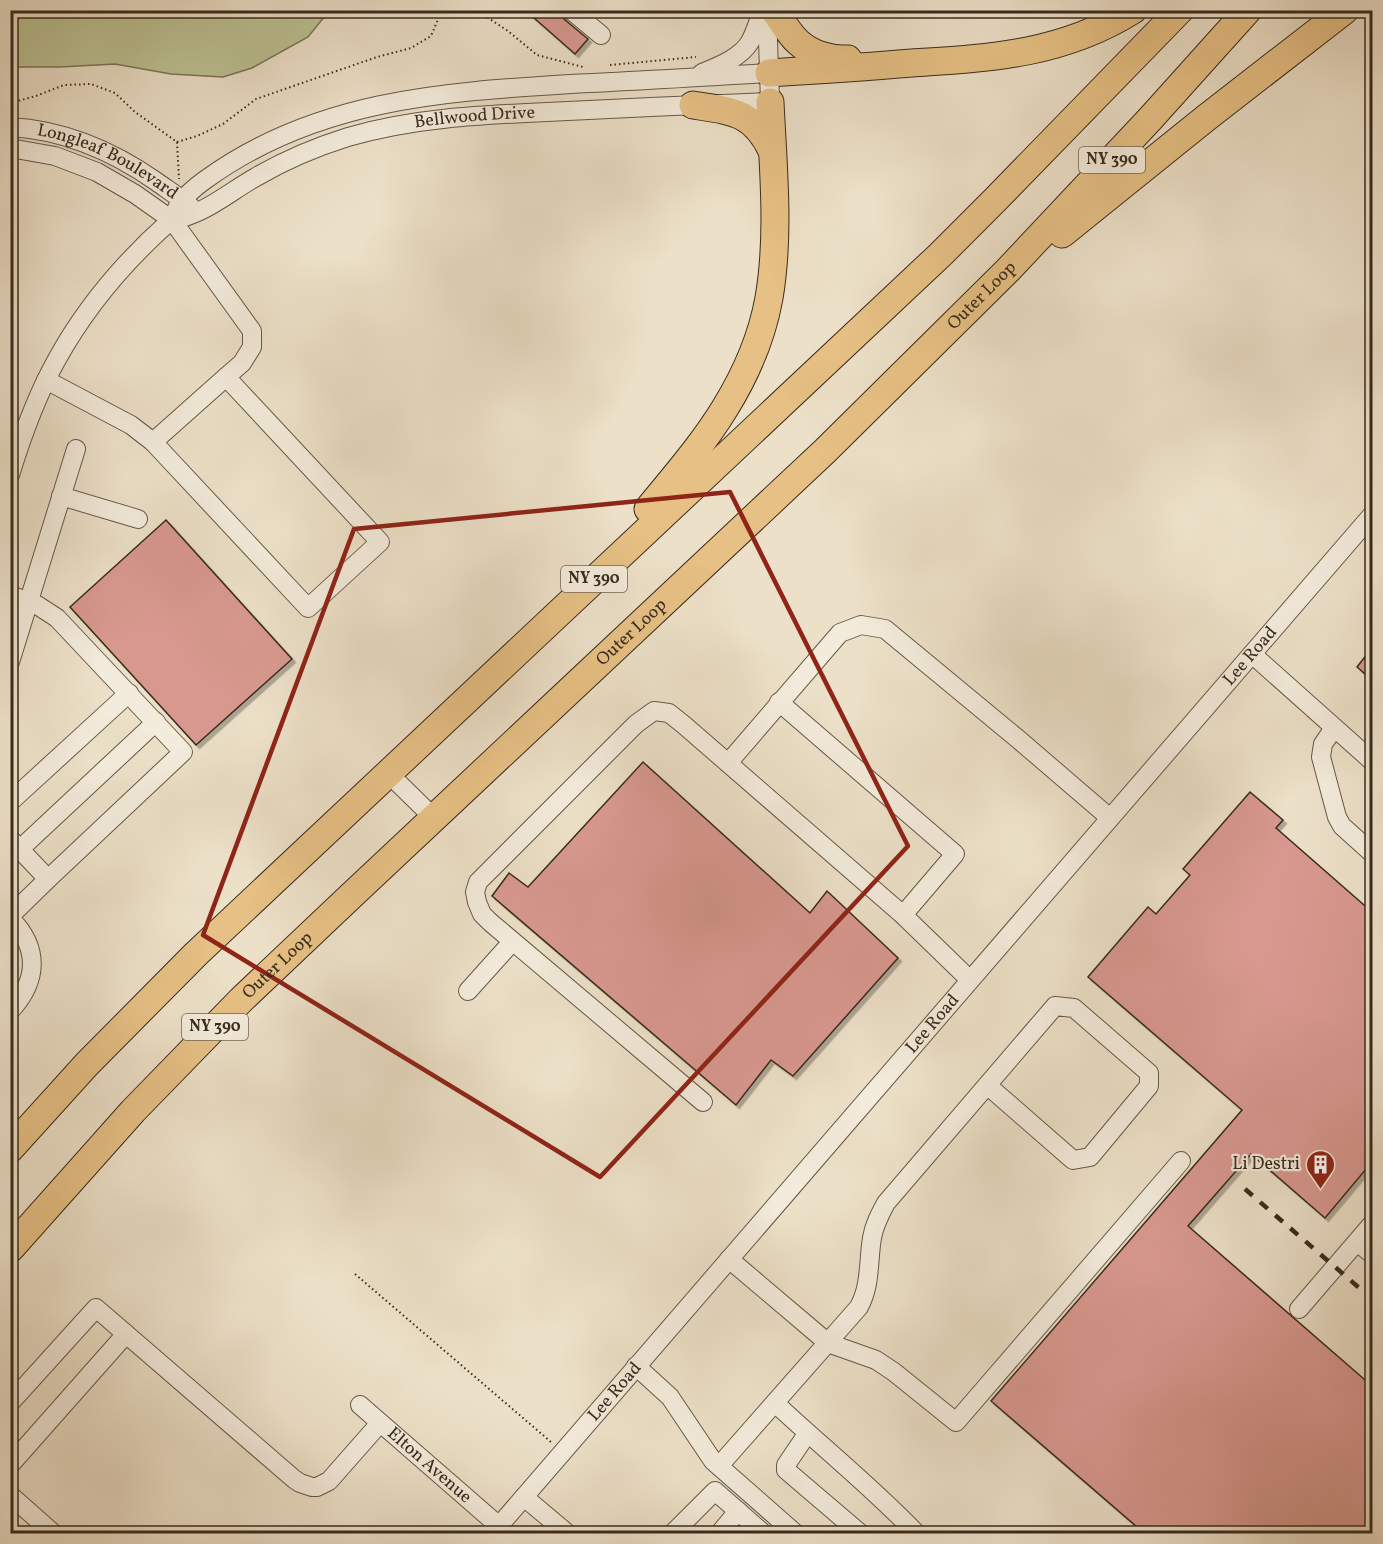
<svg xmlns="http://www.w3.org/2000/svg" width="1383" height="1544" viewBox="0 0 1383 1544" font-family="Vollkorn,serif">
	<defs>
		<filter id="shadow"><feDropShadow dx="3.5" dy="3.5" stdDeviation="0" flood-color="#0004"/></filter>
	</defs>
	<rect width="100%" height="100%" fill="#ece0c8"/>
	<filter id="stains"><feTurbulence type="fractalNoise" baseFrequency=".00333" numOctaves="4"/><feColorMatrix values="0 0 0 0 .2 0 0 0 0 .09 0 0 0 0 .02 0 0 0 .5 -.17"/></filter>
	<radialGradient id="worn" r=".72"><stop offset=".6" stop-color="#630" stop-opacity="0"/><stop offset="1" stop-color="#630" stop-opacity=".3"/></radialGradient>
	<!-- green -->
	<path fill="#bcc193" stroke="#7a7658" stroke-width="1.5" d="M10 11 11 10 329 11 308 37 252 68 223 77 171 74 115 64 60 67H11Z"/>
	<!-- building -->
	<g fill="#d8988f" stroke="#392b1d" stroke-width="1.5" filter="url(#shadow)">
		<path d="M525 10H560L564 19 588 39 575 54Z"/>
		<path d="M166 520 292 659 196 745 70 607Z"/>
		<path d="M1372 648V680L1357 667Z"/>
		<path d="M643 762 810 913 827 891 898 958 793 1076 771 1060 736 1105 492 896 509 873 528 887Z"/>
		<path d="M1250 792 1283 820 1276 828 1372 912V1162L1325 1218 1251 1154 1188 1226 1372 1386V1533H1144L991 1401 1242 1110 1088 977 1148 907 1156 914 1190 875 1183 869Z"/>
	</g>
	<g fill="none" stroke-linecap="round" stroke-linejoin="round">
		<defs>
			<g id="minor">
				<path d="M571 10 601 35"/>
				<path d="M702 73C719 66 740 58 750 42 755 32 759 21 762 10"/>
				<path id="s1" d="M10 127C65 130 113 151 157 182 168 190 181 198 191 207"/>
				<path d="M10 148 55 156 97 172 135 194 172 220 252 331V347L242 363 226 377"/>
				<path id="s2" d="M172 220C204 215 229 192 256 177 285 160 316 147 348 137 413 118 480 115 547 112 621 108 696 105 770 102L767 10"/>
				<path d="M226 377 380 542 308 608 153 442Z"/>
				<path d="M46 380 131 425 153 442"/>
				<path d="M10 475C22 436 36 397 56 361 85 308 124 262 169 222 174 218 175 212 178 206 185 196 195 187 205 180 315 100 441 92 571 84 637 81 703 77 769 73"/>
				<path d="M61 496 138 519"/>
				<path d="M10 595 37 605 57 618 183 752 48 879 10 916"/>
				<path d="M1252 654 1372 761"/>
				<path d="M10 662 76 449"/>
				<path d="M779 702 955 854 903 915"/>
				<path d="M1334 728 1323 744 1321 757 1337 817 1342 826 1372 853"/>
				<path d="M728 763 840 633 861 625 885 629 1018 739 1110 818"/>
				<path d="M388 773 434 818"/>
				<path d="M10 802 129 693"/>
				<path d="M10 839 48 879"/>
				<path d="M20 849 156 722"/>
				<path d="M10 918C40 948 38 981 10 1011"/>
				<path d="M468 991 512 942"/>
				<path d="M703 1102 490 922 482 914 477 902 475 892 478 882 636 724 654 711 669 713 684 725 903 915 970 980"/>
				<path d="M1357 1242 1372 1254"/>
				<path d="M729 1259 828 1343 876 1360 894 1372 956 1422 1181 1161"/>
				<path d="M1299 1309 1372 1224"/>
				<path d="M636 1366 670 1397 713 1461 796 1534"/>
				<path d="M10 1403 96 1308 294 1479 300 1483 312 1487H317L329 1481 380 1423"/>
				<path d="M775 1403C822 1447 872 1487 917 1534"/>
				<path id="s3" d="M360 1405 499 1526"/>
				<path d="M807 1434 786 1465V1470L861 1534"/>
				<path d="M10 1465 126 1334"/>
				<path d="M719 1466 859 1307C871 1285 868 1261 872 1238 874 1225 880 1214 886 1203L1055 1006 1074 1008 1149 1073V1086L1090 1157 1073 1160 987 1085"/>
				<path d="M10 1495 54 1534"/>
				<path d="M524 1497 568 1534"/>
				<path id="s4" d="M492 1534 1372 515"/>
				<path d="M672 1534 715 1491 764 1534"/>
				<path d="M719 1534 738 1511"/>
			</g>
			<g id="highway">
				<path d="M774 10C782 21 789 34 798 42 811 54 830 60 848 59"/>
				<path d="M769 73C817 70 864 67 912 63 992 58 1063 54 1133 10"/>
				<path d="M693 105C732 111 754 112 772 151"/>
				<path d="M1062 234 1206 118 1345 10"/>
				<path d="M648 509C675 476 703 444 725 408 746 374 762 337 769 298 780 234 773 166 770 102"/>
				<path d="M10 1149 87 1064 196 954 940 255 995 200 1180 10"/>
				<path id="s5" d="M10 1249 133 1111 241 1000 354 893 825 451 1008 270 1150 119 1248 10"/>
			</g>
		</defs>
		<!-- minor casing -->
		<use href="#minor" stroke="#665848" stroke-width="20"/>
		<!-- highway casing -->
		<use href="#highway" stroke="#392b1d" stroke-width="29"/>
		<!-- path -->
		<g stroke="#392b1d" stroke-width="2" stroke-dasharray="1.5 3" stroke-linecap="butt">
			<path d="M476 10 508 31 537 55 583 67"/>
			<path d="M610 65 696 57"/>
			<path d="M10 103 36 96 64 85 91 84 115 93 135 112 177 142 179 179"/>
			<path d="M177 142 197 136 223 124 256 99 377 57 411 48 431 36 442 10"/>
			<path d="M355 1274 551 1442"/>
		</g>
		<!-- minor -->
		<use href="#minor" stroke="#f3ebdb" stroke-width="18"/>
		<!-- highway -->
		<use href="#highway" stroke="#e6c084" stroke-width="27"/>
		<!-- rail -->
		<path stroke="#392b1d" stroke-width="4.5" stroke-dasharray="10 10" stroke-linecap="butt" d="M1245 1189 1372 1299"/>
	</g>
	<!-- marked area -->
	<path fill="none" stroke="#8f2418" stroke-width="4.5" stroke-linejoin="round" d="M730 492 908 846 600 1177 203 935 354 529Z"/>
	<!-- icons -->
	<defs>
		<symbol id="building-pin" viewBox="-11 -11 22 30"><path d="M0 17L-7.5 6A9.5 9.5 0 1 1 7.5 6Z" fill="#8f2418" stroke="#f3ebdb"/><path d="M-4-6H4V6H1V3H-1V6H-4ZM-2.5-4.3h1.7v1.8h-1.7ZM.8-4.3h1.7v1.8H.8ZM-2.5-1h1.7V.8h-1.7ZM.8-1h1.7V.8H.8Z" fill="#fff"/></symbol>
	</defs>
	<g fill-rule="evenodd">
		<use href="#building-pin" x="1304" y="1148" width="33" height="45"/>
	</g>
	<g text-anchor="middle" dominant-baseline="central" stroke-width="4.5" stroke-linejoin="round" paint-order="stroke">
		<!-- shield labels -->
		<g fill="#f3ebdb" stroke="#716556" stroke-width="1.5">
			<rect x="1079" y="147" width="66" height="26" rx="4.5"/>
			<rect x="561" y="566" width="66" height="26" rx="4.5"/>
			<rect x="182" y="1014" width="66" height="26" rx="4.5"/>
		</g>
		<g font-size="16" font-weight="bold" fill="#392b1d">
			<text x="1112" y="160">NY 390</text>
			<text x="594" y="579">NY 390</text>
			<text x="215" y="1027">NY 390</text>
		</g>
		<!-- street labels -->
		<g font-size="18" fill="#392b1d" stroke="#f3ebdb">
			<text stroke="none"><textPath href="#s2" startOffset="324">Bellwood Drive</textPath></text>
			<text stroke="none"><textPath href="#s1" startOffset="105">Longleaf Boulevard</textPath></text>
			<text stroke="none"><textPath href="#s5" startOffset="1362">Outer Loop</textPath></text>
			<text stroke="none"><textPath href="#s5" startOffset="876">Outer Loop</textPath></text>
			<text stroke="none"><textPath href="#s4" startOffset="1160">Lee Road</textPath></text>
			<text stroke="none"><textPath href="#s5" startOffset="390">Outer Loop</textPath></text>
			<text stroke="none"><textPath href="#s4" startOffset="674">Lee Road</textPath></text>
			<text stroke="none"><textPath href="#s4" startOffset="188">Lee Road</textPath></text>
			<text stroke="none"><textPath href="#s3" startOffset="92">Elton Avenue</textPath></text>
		</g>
		<!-- poi labels -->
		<g font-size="18" fill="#392b1d" stroke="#f3ebdb" text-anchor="end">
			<text x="1300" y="1164">Li Destri</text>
		</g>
	</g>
	<!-- margin -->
	<rect width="1383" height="1544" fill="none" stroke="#ece0c8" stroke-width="36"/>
	<rect x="12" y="12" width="1359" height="1520" fill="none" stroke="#392b1d" stroke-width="3"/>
	<rect x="18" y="18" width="1347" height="1508" fill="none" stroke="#392b1d" stroke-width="1.5"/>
	<rect width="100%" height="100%" filter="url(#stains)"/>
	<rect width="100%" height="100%" fill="url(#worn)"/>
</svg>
